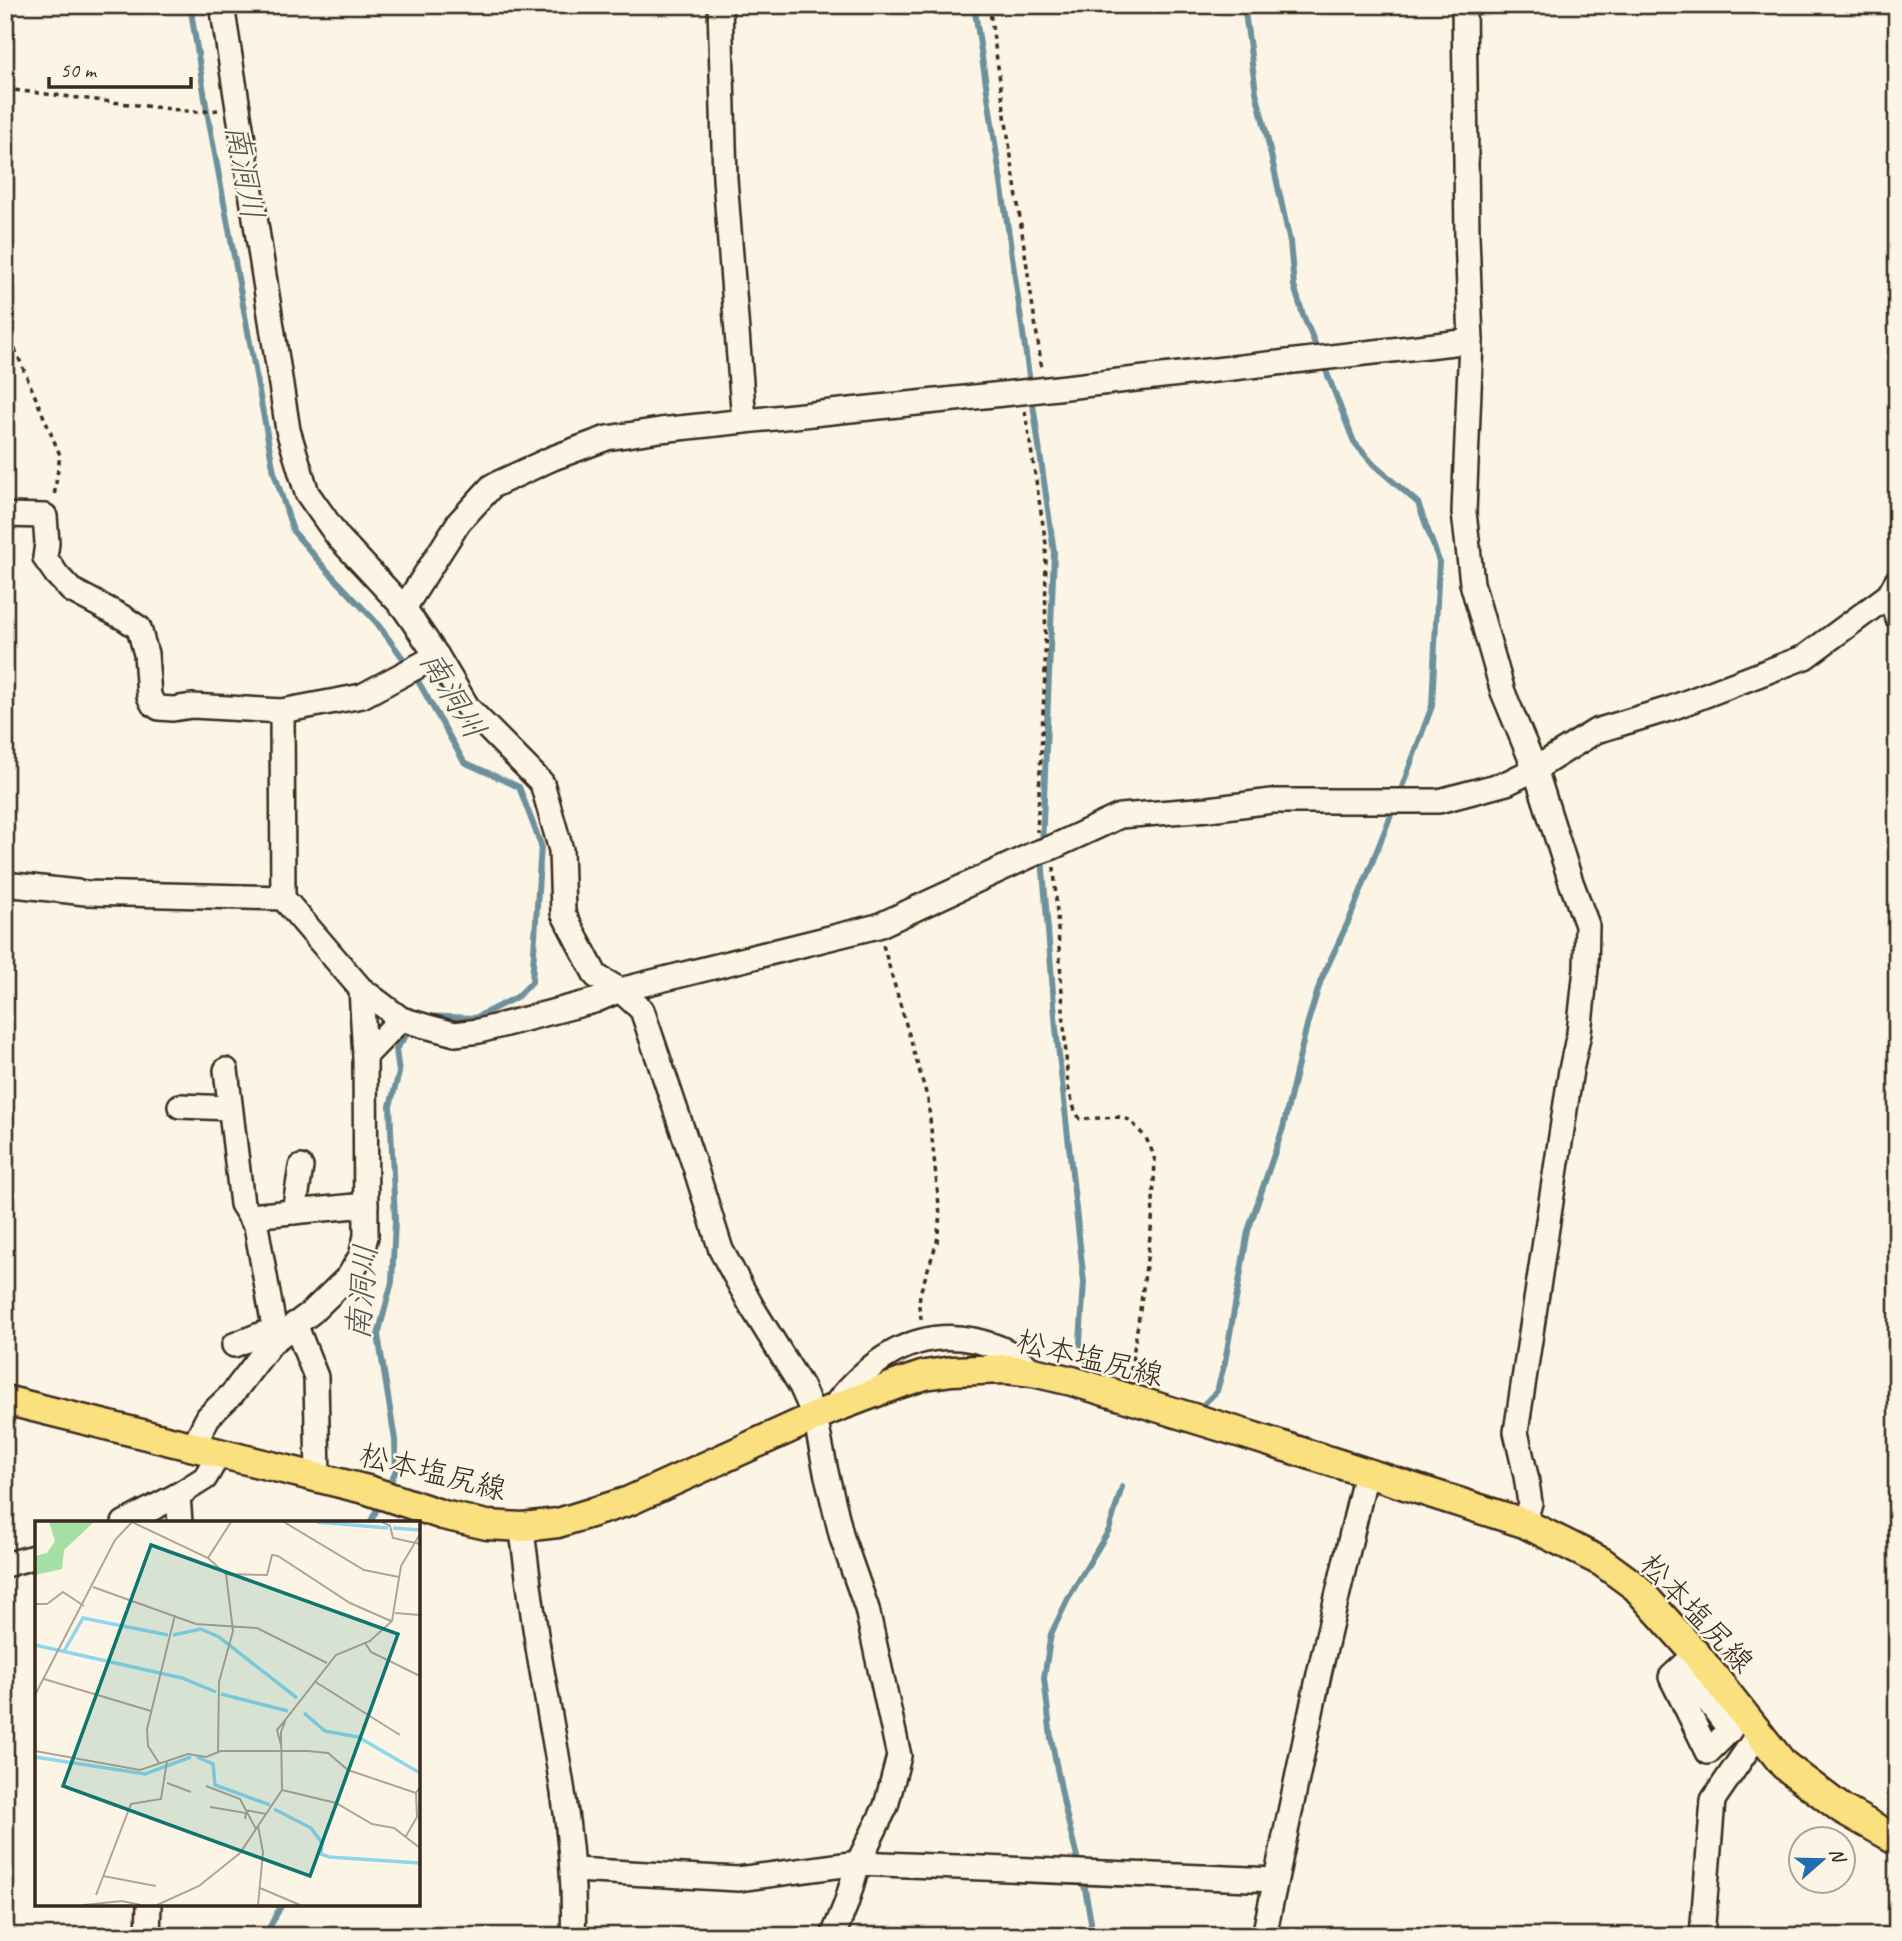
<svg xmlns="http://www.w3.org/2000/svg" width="1902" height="1941" viewBox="0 0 1902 1941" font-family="Caveat,'Klee One',sans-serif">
	<rect width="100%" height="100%" fill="#fcf5e5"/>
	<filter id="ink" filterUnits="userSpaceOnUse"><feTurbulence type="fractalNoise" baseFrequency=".0143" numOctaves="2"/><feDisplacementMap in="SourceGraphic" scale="14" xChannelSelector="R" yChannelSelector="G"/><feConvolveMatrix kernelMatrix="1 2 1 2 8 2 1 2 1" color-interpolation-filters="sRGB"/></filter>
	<g filter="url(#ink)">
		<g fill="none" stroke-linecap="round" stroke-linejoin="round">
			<!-- stream -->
			<g stroke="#6d919c" stroke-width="6">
				<path d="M190 5 207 111 274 472 293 531 323 566 376 622 408 665"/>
				<path d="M974 5 1009 235 1054 552 1042 847"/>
				<path d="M1244 5 1256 92 1266 132 1290 242 1294 286 1303 315 1319 353"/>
				<path d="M1323 363 1354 442 1374 465 1418 503 1439 561 1432 706 1399 795"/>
				<path d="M414 674 464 762 519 787 541 845 532 982 517 997 475 1018 422 1016"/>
				<path d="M1042 858 1056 1028 1084 1282 1080 1342 1089 1370"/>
				<path d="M1200 1408 1217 1391 1225 1362 1248 1231 1283 1128 1307 1025 1321 980 1350 918 1395 805"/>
				<path d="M387 1490 396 1470 395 1440 378 1335 392 1282 395 1221 390 1106 399 1073 396 1049 413 1027"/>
				<path d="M370 1523 380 1503"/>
				<path d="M265 1936 282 1904"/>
				<path d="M1090 1936 1091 1922 1085 1889 1065 1809 1051 1738 1044 1678 1051 1634 1070 1595 1109 1530 1122 1487"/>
			</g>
			<defs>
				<g id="minor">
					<path d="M222 5 288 430 307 493 338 537 404 608 437 656 468 708 542 783 561 850 563 913 596 976 620 990 642 1010 695 1167 721 1250 752 1307 801 1386 815 1417 826 1472 842 1538 867 1609 899 1756 886 1806 858 1863 846 1904 833 1936"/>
					<path d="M720 5 725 179 744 421"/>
					<path d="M1464 5 1467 236 1471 341 1464 512 1472 583 1503 692 1535 769 1571 882 1587 925 1586 969 1579 1033 1571 1070 1516 1432 1526 1476 1530 1503 1524 1523"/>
					<path d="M5 515 45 516 47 543 45 558 57 575 71 590 124 618 139 628 146 654 149 696 153 704 159 708 173 709 192 706 282 711 362 696 437 656"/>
					<path d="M1889 595 1897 617"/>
					<path d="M404 608 459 522 492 486 553 458 607 438 660 430 1022 392 1471 341"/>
					<path d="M282 711 283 898 361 989 401 1019 425 1026 455 1034 479 1031 594 1001 620 990 878 926 1036 853 1053 847 1120 816 1209 809 1272 801H1439L1507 783 1535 769 1596 731 1669 709 1805 657 1889 595 1897 581"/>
					<path d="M5 884 86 893 283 898"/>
					<path d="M365 1056 401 1019"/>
					<path d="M226 1070 242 1204 256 1226 276 1338 262 1334 234 1345"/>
					<path d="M180 1106 230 1108"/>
					<path d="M294 1212 301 1167"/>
					<path d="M250 1216 366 1205"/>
					<path d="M295 1324 316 1377 318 1478"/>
					<path d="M832 1409C866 1363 913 1328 973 1340 999 1346 1014 1352 1033 1372"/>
					<path d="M193 1447 208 1417 233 1393 272 1342 312 1312 349 1276 361 1256 366 1236 365 1056 361 989"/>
					<path d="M178 1495 180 1523"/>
					<path d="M124 1523 178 1495 205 1478 219 1454"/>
					<path d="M523 1527V1539C529 1583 534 1628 542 1671 557 1758 577 1847 573 1936"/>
					<path d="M5 1565 37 1556"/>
					<path d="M1696 1654 1671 1677 1708 1752 1730 1730 1693 1681 1707 1666"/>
					<path d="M574 1870 738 1879 858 1863 1275 1880"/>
					<path d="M148 1936 149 1904"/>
					<path d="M1264 1936 1319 1674 1366 1473"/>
					<path d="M1702 1936 1713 1800 1758 1734"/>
				</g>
				<path id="major" d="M5 1400 368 1490 443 1515 487 1525 523 1527 558 1523 629 1501 832 1409 898 1384 925 1375 952 1371 1006 1369 1033 1372 1072 1381 1245 1434 1524 1523 1602 1562 1636 1587 1696 1654 1784 1765 1842 1809 1897 1840"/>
			</defs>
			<!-- minor casing -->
			<use href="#minor" stroke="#3b2a1e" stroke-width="28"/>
			<!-- major casing -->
			<use href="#major" stroke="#3b2a1e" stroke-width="33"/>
			<!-- path -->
			<g stroke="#3b2a1e" stroke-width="3.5" stroke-dasharray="5 5" stroke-linecap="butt">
				<path d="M989 5 1042 370"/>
				<path d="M5 89 195 112 218 110"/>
				<path d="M5 310 9 335 60 455 54 497"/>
				<path d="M1025 411 1046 544 1045 673 1037 832"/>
				<path d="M1054 867 1068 1087 1075 1111 1080 1119 1119 1117 1130 1120 1146 1138 1152 1151 1155 1161 1152 1222 1140 1310 1130 1375"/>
				<path d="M883 945 928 1100 940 1215 937 1242 920 1293 919 1307 922 1323"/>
			</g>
			<!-- minor -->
			<use href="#minor" stroke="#fcf5e5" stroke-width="23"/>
			<!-- major -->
			<use href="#major" stroke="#fbe080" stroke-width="28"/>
		</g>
	</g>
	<g text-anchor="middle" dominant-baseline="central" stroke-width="5" stroke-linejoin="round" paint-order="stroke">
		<!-- street labels -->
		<g font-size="30" fill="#3b2a1e" stroke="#fcf5e5">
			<text transform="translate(1090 1358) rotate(14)">松本塩尻線</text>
			<text transform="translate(433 1472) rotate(14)">松本塩尻線</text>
			<text transform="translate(1697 1613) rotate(47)">松本塩尻線</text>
		</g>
		<!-- water labels -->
		<g font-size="32" font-style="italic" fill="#505552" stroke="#fcf5e5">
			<text transform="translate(245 172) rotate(80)">南洞川</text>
			<text transform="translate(453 695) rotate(59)">南洞川</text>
			<text transform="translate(362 1292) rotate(-85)">南洞川</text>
		</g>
	</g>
	<!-- overview -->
	<g transform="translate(35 1521)">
		<rect width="385" height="385" fill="#fcf5e5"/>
		<path d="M14 1H59L29 29 27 48 0 54V35L12 32 20 20Z" fill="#a4dfa4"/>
		<path fill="none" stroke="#8ed5f0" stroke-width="3.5" d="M282 1 353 7M358 7 385 9M138 114 166 108 184 116 262 177M0 124 147 157 181 171M28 132 48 97 133 114M186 173 253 190M269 192 290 210 323 216 385 252M0 236 110 253 156 236M162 236 178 243 180 264 235 284M239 288 276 307 287 322 286 333 294 336 385 342"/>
		<path fill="none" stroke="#afa495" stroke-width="2" d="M97 1 173 37 191 53 198 110 184 161 183 231M249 1 329 49 364 56M347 1 355 5 358 17 385 23M173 37 196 1M191 53 232 54 237 34 243 35 315 82 356 100M58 66 161 103 222 107 292 142M0 83H12L28 71 49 85M360 92 385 94M330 122 336 131 385 155M9 158 116 190M279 160 365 214M0 174 80 19 97 1M246 224 242 209 251 198M0 230 105 249 153 233 171 236 186 230H273L293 232 313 249 381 272M124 242 113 225 112 208 140 94M132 262 156 271M171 265 205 278 221 308M247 269 301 282 337 303 359 307 385 327M175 286 211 292 210 298M210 289 231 293M223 305 228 331 223 384M371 315 382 296 381 272 385 266M68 355 121 365M225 367 265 384M61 374 96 283 126 278 132 240M49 384 87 380 106 384M122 384 164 365 205 332 247 269 246 211 251 198 301 134 335 120 357 100 366 45 385 13"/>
		<path fill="#0f766e" fill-opacity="0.15" stroke="#0f766e" stroke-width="3.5" d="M116 24 363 113 275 355 28 265Z"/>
		<rect width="385" height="385" fill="none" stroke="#3b2a1e" stroke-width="3.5"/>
	</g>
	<!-- margin -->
	<rect width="1902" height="1941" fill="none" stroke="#fcf5e5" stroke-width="28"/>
	<rect x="14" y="14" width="1874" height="1913" fill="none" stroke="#3b2a1e" stroke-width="2.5" filter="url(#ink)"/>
	<!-- north arrow -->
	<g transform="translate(1822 1860) rotate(70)"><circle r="33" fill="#fcf5e5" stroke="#afa495" stroke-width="2"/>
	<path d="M0-5L12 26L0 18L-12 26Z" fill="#1f6fb2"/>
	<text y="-10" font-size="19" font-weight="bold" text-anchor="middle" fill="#3b2a1e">N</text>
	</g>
	<!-- scale -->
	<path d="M49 77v10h142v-10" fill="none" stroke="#3b2a1e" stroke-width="3.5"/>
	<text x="60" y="77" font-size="21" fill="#3b2a1e" stroke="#fcf5e5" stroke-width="5" paint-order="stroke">50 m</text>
</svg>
